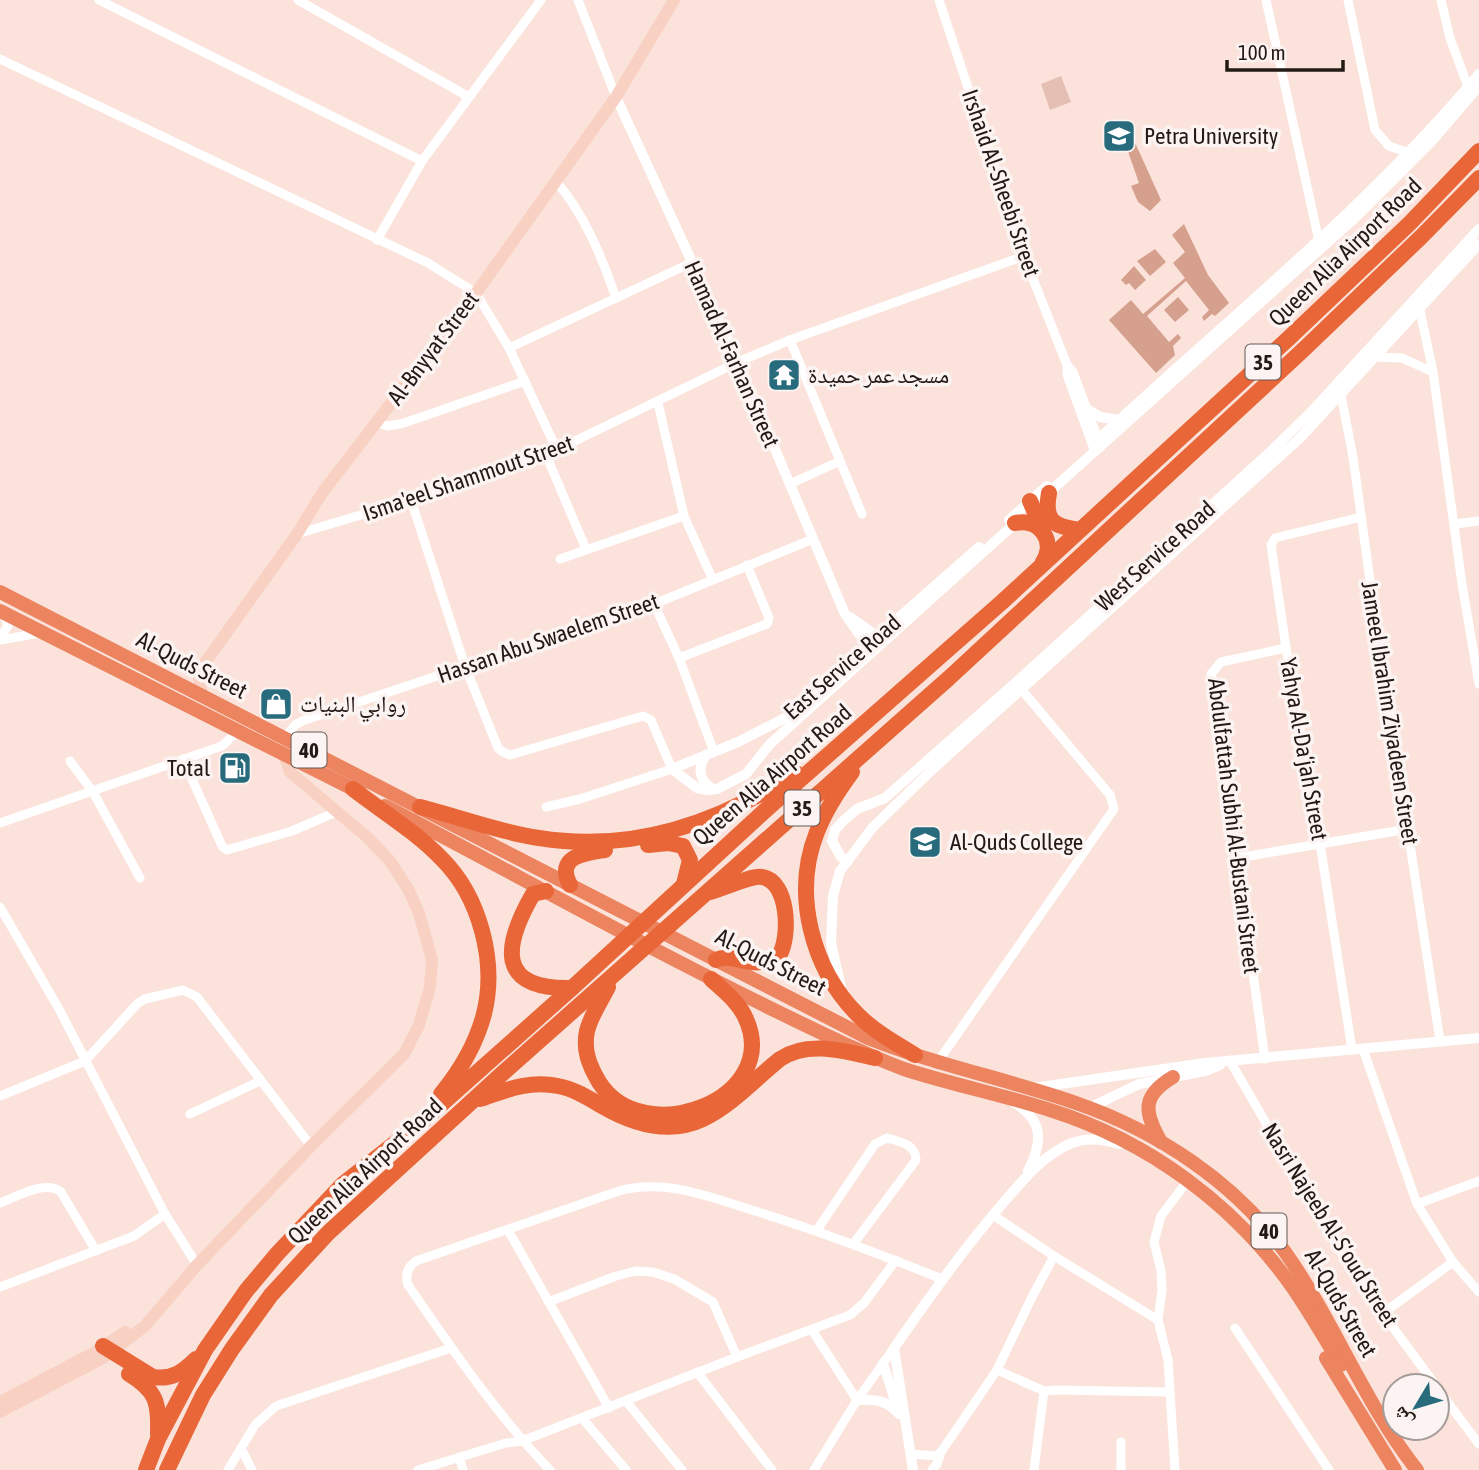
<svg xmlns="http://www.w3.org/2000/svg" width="1479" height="1470" viewBox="0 0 1479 1470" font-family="'Asap Condensed','Noto Naskh Arabic',sans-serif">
	<rect width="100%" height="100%" fill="#fbe3db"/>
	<!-- green -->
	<path fill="#e5bfb3" d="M1061 76 1071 102 1050 110 1041 84Z"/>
	<!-- forest -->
	<g fill="#d6a08e">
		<path d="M1133 138 1161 200 1150 211 1138 202 1131 186 1139 183 1124 140Z"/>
		<path d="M1184 224 1208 275 1229 303 1215 316 1212 314 1204 321 1202 317 1209 310 1186 281 1147 316 1169 342 1178 334 1181 338 1173 346 1175 355 1156 373 1109 320 1131 300 1143 314 1185 278 1173 263 1185 252 1172 235Z"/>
		<path d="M1155 249 1166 262 1150 276 1137 261Z"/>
		<path d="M1134 266 1146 280 1135 290 1129 283 1126 285 1121 280Z"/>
		<path d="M1178 297 1189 310 1175 322 1164 310Z"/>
	</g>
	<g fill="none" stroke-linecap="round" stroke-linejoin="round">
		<!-- minor -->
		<g stroke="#fff" stroke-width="9">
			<path d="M99 0 422 161"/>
			<path d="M298 0 469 97"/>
			<path d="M578 0 616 97"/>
			<path d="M939 0 1024 256 1067 365 1073 372 1101 447"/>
			<path d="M1266 0 1319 241"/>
			<path d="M1348 0 1375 130 1389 146 1409 153"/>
			<path d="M1441 0 1450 38 1468 87"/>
			<path d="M0 59 428 263 476 293 509 348 557 450"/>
			<path d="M555 180C585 215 601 255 616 298"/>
			<path d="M377 240 422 161 541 0"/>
			<path d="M1419 306 1433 372 1462 584 1479 684"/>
			<path d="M790 340 862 514"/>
			<path d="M509 348 691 263"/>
			<path d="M1374 357 1402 358 1433 372"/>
			<path d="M1067 365V375L1095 452"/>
			<path d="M1337 392 1341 395 1353 457 1373 602 1440 1041"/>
			<path d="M658 403 684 516"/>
			<path d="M376 423 388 426 404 423 525 381"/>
			<path d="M546 455 586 549"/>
			<path d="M790 484 840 461"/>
			<path d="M411 500 465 666 498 748 503 752 510 755 643 716 651 720 672 769 580 799 546 807"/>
			<path d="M1455 524 1479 521"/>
			<path d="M297 534 411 500 546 455 738 362 790 340 1024 256"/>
			<path d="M560 559 684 516 712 578"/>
			<path d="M654 604 679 658 714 752"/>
			<path d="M0 637 8 626 4 614"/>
			<path d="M0 640 40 633"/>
			<path d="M679 658 767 624 769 618 747 565"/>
			<path d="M285 738 295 725 302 721 654 604 813 539"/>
			<path d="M183 759 222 846 227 850 292 831 336 812"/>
			<path d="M70 761 93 792 140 878"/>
			<path d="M0 823 222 746 239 730"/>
			<path d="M1237 858 1408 829"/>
			<path d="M0 907 59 1009 165 1214 197 1265"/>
			<path d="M1363 1049 1417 1204 1453 1262 1479 1292"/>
			<path d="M1352 1050 1320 843 1286 648 1271 545 1275 538 1361 517"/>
			<path d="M1265 1059 1211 674 1221 662 1286 648"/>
			<path d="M1230 1061 1353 1273 1436 1386"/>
			<path d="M937 1063 1114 809 1110 795 1022 690"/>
			<path d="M0 1096 85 1061 138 1003 145 999 183 990 197 997 311 1146"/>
			<path d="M190 1114 260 1081"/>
			<path d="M0 1203C17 1197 46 1179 61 1192L96 1251"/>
			<path d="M1417 1204 1479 1181"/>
			<path d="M993 1215 1054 1256 1158 1320"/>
			<path d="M508 1230 609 1408"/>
			<path d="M817 1230 875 1144 887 1138C900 1142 916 1144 916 1160L854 1243"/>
			<path d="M0 1287 134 1236 165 1214"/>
			<path d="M548 1302 616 1276 636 1271 653 1272 674 1279 713 1302 737 1357 850 1315 864 1303 896 1260"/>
			<path d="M1382 1314 1453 1262"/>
			<path d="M1235 1328 1329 1470"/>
			<path d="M812 1330 857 1400"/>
			<path d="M997 1370 1044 1391 1057 1390 1168 1392"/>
			<path d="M697 1372 772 1470"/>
			<path d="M1437 1388 1479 1444"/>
			<path d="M626 1401 682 1470"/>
			<path d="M582 1418 626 1470"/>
			<path d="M241 1448 252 1470"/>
			<path d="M911 1454 937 1456 941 1452"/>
			<path d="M459 1457 463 1470"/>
			<path d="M228 1470 255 1425 276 1406 451 1348"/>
			<path d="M418 1470 506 1443 522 1441 737 1357"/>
			<path d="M550 1470C496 1414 452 1349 408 1285 405 1275 407 1267 416 1261L619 1191C665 1178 710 1197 755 1211 819 1231 880 1254 942 1279"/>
			<path d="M814 1470 857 1400 894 1348"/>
			<path d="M932 1470 937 1464 941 1452 997 1370 1032 1297 1054 1256"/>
			<path d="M1034 1470 1044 1391"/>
			<path d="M1121 1470V1442"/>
			<path d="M1175 1470 1168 1360 1158 1320 1162 1290 1161 1271 1154 1242 1161 1216 1189 1179"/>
		</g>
		<!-- tertiary -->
		<g stroke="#fff" stroke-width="10">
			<path d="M616 97 738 362 845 614 859 634 877 641"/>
			<path d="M1087 409 1100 417 1119 420"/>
			<path d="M1103 435C1230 317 1367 208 1479 74"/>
			<path d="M1045 496 1356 217 1431 142 1479 86"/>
			<path d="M1009 520 1047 486"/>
			<path d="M850 617 883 640"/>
			<path d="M706 755C697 768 699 781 713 789"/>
			<path d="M672 769 697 788 707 790 717 789 746 774 770 744 1020 519"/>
			<path d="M672 769 738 742 785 718 979 547"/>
			<path d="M848 861 841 857 832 841 835 830 842 822 857 809 885 798 1014 684 1268 454 1313 410 1479 229"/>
			<path d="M841 987 831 943 833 896 840 871 873 827 935 767 1300 438 1479 244"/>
			<path d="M1033 1088 1205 1063 1479 1038"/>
			<path d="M1013 1102C1044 1120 1043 1142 1028 1171"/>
			<path d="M1089 1108 1139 1084 1205 1071 1220 1065"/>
			<path d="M883 1363 898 1410"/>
			<path d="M857 1400C875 1399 887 1400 899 1414"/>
			<path d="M913 1470 894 1348C929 1298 964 1248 1004 1202 1023 1180 1044 1154 1072 1143 1088 1137 1103 1139 1119 1144"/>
		</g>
		<!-- secondary -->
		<g stroke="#f8d1c3" stroke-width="12">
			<path d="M202 696 199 678 202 667 297 534 322 493 476 293 616 97 674 0"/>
			<path d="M0 1402 95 1352 125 1332"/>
			<path d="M0 1412 103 1358 145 1326 197 1265 311 1146 404 1054 419 1025 430 987 432 960 419 913 408 889 390 861 367 837 290 772 283 752"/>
		</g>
		<!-- trunk -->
		<g stroke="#ec8460" stroke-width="14">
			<path d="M0 592 868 1038C936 1065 1007 1079 1076 1103 1157 1131 1235 1182 1285 1252 1334 1321 1364 1403 1417 1470"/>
			<path d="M0 611 361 793"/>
			<path d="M385 806C538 886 688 971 845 1044 865 1053 886 1063 907 1070 954 1085 1003 1095 1050 1110 1148 1141 1234 1204 1293 1288 1310 1313 1325 1339 1341 1365"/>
			<path d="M1161 1142C1144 1112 1141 1096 1173 1077"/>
			<path d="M1326 1358 1395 1470"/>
		</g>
		<!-- motorway -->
		<g stroke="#e86638" stroke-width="16">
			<path d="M1049 493C1044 521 1053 526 1079 530"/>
			<path d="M1030 501 1043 531"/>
			<path d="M1015 523C1040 518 1056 541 1043 562"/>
			<path d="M852 772C838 791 825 811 817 832 792 894 812 969 858 1015 874 1031 895 1043 915 1055"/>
			<path d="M353 789C383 812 416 832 442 859 480 897 497 962 484 1014 476 1044 460 1071 441 1094"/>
			<path d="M420 807C460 817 498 832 539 838 633 853 718 823 796 773"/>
			<path d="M648 845 668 843 683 846 690 860 684 884"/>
			<path d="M570 885C555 856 585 853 605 850"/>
			<path d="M546 891 533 894C503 946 496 990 572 988"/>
			<path d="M710 892C722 889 752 875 762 877 789 881 790 936 780 954 754 974 735 951 716 960"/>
			<path d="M608 987C601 1001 591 1015 587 1031 583 1050 589 1065 599 1082 643 1152 782 1099 746 1019 739 1002 724 991 711 979"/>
			<path d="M480 1099C506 1090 530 1080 558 1086 574 1089 588 1098 602 1106 633 1124 669 1135 703 1119 732 1105 755 1079 780 1059 808 1040 844 1051 875 1058"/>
			<path d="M103 1346 153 1377C172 1380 183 1372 196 1359"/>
			<path d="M129 1374C157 1391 159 1403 158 1434"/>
			<path d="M146 1470 158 1439 205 1350 246 1291 277 1254 343 1184 418 1125 572 988 769 807 1002 602 1289 338 1410 223 1479 151"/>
			<path d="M167 1470 203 1395 232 1349 271 1295 328 1233 504 1072 949 678 1302 351 1421 237 1479 178"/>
		</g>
	</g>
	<!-- icons -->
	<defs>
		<symbol id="university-square" viewBox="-11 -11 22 22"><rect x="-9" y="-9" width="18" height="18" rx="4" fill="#286b7d" stroke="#fbf4f2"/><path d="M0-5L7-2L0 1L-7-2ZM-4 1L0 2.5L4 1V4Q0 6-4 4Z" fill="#fff"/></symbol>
		<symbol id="temple-square" viewBox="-11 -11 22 22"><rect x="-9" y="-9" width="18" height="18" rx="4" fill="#286b7d" stroke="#fbf4f2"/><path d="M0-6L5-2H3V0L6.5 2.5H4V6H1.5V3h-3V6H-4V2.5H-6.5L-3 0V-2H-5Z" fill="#fff"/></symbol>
		<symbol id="shop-square" viewBox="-11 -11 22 22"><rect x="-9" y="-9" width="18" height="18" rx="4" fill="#286b7d" stroke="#fbf4f2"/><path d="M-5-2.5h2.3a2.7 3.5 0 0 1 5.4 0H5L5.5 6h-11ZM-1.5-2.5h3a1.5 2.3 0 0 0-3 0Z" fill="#fff"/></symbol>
		<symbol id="fuel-square" viewBox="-11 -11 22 22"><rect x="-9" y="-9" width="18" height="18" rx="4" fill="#286b7d" stroke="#fbf4f2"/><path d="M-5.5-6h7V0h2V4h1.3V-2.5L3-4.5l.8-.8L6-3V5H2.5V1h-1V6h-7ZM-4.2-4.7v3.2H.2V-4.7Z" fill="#fff"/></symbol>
	</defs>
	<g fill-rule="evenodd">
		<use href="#university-square" x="1100" y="117" width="38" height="38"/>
		<use href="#temple-square" x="765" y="356" width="38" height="38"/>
		<use href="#shop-square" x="257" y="685" width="38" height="38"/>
		<use href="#fuel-square" x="216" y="749" width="38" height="38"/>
		<use href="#university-square" x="906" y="823" width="38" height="38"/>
	</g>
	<g text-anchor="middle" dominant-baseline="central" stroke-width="7" stroke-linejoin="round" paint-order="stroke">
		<!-- shield labels -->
		<g fill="#fbf4f2" stroke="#645b57" stroke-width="2">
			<rect x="1245.5" y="344.5" width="35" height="35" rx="5"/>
			<rect x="291.5" y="732.5" width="35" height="35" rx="5"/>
			<rect x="784.5" y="790.5" width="35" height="35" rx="5"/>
			<rect x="1251.5" y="1213.5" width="35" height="35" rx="5"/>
		</g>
		<g font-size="21" font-weight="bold" fill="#231915">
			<text x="1263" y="362">35</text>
			<text x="309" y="750">40</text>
			<text x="802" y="808">35</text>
			<text x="1269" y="1231">40</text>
		</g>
		<!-- poi labels -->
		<g font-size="23" fill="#231915" stroke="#fbf4f2" text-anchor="start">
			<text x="1144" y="136">Petra University</text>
			<text x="808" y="375">مسجد عمر حميدة</text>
			<text x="300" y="704">روابي البنيات</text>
			<text x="210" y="768" text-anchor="end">Total</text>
			<text x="950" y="842">Al-Quds College</text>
		</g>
		<!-- street labels -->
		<g font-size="23" fill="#231915" stroke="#fbf4f2">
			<text transform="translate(1001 183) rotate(71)">Irshaid Al-Sheebi Street</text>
			<text transform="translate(1345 252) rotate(-44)">Queen Alia Airport Road</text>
			<text transform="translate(433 348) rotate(-53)">Al-Bnyyat Street</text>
			<text transform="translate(732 354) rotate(66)">Hamad Al-Farhan Street</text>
			<text transform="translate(468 478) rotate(-19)">Isma'eel Shammout Street</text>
			<text transform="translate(1155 556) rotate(-42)">West Service Road</text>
			<text transform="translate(548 638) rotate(-19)">Hassan Abu Swaelem Street</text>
			<text transform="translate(192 665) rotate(27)">Al-Quds Street</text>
			<text transform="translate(842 667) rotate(-41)">East Service Road</text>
			<text transform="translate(1390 713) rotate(81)">Jameel Ibrahim Ziyadeen Street</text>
			<text transform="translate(1304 749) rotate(80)">Yahya Al-Da‘jah Street</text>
			<text transform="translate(772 775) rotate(-41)">Queen Alia Airport Road</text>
			<text transform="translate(1234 826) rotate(83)">Abdulfattah Subhi Al-Bustani Street</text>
			<text transform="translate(771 962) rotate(27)">Al-Quds Street</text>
			<text transform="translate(365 1171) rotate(-43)">Queen Alia Airport Road</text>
			<text transform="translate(1330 1225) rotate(58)">Nasri Najeeb Al-S‘oud Street</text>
			<text transform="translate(1341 1303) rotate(60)">Al-Quds Street</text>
		</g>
	</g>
	<!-- north arrow -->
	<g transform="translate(1416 1407) rotate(232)"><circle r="33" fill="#fbf4f2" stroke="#a59c9a" stroke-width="2"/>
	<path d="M0-5L12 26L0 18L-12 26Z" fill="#286b7d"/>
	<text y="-10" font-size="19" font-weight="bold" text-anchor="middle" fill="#231915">ش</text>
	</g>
	<!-- scale -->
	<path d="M1227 60v10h116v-10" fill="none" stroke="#231915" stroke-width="3.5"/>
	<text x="1238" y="60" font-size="21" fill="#231915" stroke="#fbf4f2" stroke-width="5" paint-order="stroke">100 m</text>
</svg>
